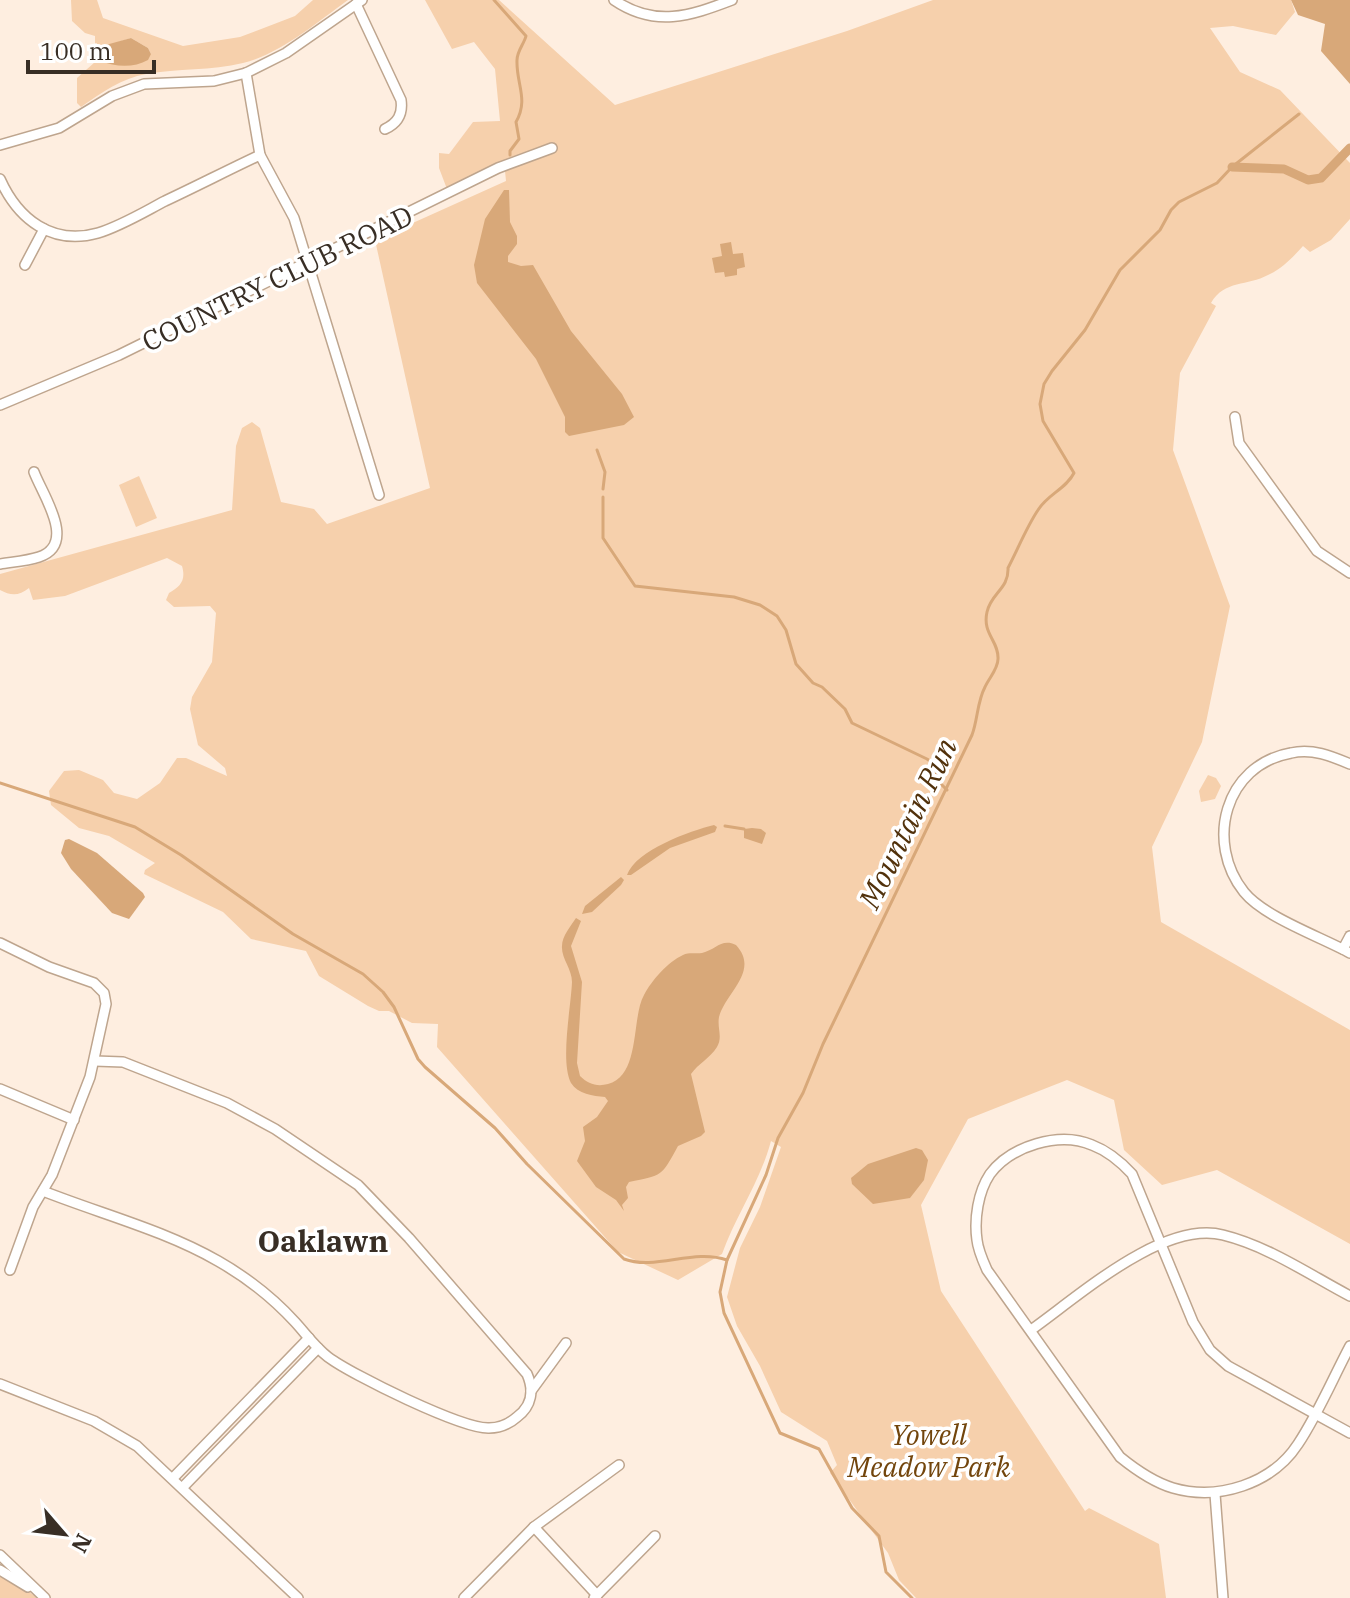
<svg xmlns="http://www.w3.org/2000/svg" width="1350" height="1598" viewBox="0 0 1350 1598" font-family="'IBM Plex Serif',serif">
	<rect width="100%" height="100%" fill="#feeee0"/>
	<!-- green -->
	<g fill="#f6d0ac" fill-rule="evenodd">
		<path d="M71 0H97L103 18 183 46 240 37 295 16 313 0H348C316 23 282 53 243 63 211 71 178 68 146 74 122 78 101 93 81 107L77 103V78L95 62V36L85 33 72 21ZM131 38 148 48 151 54 100 58V48Z"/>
		<path d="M425 0H499L615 105 847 31 933 0H1291L1295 12 1276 35 1233 26 1210 28 1240 72 1280 90 1350 163V219L1331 240 1310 252 1303 246C1293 257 1282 269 1268 275 1248 286 1224 280 1211 303L1216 306 1180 373 1173 450 1230 606 1202 742 1152 847 1161 922 1350 1030V1244L1217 1170 1162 1185 1124 1150 1114 1100 1067 1080 968 1119 921 1205 941 1291 1085 1511 1089 1508 1159 1544 1166 1598H916L899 1580 888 1553 830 1473 837 1465 827 1441 781 1412 760 1366 737 1326 727 1297 740 1248 760 1207 781 1147 771 1141C760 1182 736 1215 722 1254L678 1280 618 1252 437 1047 438 1024 412 1023 389 1011H379L368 1006 319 976 306 951 251 939 223 912 144 874 145 870 155 863 109 836 79 828 51 805 49 791 64 771 79 770 103 780 114 793 137 799 160 783 177 758H186L227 776 225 768 198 745 190 709 192 697 212 662 216 613 210 606 174 607 166 600 169 593C181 586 186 580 182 566L167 558 65 596 33 600 29 588C19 596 11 596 0 590V574L232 510 236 446 242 428 252 422 260 428 281 502 314 509 327 524 430 488 375 240 506 181 504 161 447 189 439 168V153L449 154 473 122 500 121 495 69 474 42 452 49Z"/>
		<path d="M139 476 157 518 136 527 119 485Z"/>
		<path d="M1208 775 1216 778 1221 786 1215 799 1201 802 1199 791Z"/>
		<path d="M0 1573 38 1598H0Z"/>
	</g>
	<!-- water -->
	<g fill="#d8a879">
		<path d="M1291 0H1350V84L1321 51 1325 24 1298 15Z"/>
		<path d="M131 38 148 48 151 54 148 60C134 68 115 67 101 61L99 53 102 46Z"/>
		<path d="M504 190H509L510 222 517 236V244L508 256V262L521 266 533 265 571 331 622 394 634 417 624 425 569 436 565 432V417L536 359 477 283 474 265 485 219Z"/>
		<path d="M731 242 733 254 743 253 745 267 737 269V275L725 277 724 272 715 273 712 258 722 256 720 244Z"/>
		<path d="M714 825 717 827 715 832 670 848 631 875H627C636 850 690 831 714 825Z"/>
		<path d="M752 828 761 829 766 833 762 844 744 838V829Z"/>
		<path d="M69 839 97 853 143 893 145 897 129 919 112 913 71 869 61 853 65 840Z"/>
		<path d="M621 877 624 880 621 885 592 912 582 914 585 906Z"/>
		<path d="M576 918 581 921 571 946 582 982 577 1063 580 1076C588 1084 597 1087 608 1084 641 1075 631 1018 644 995 652 980 668 962 683 955 689 952 696 954 702 953 716 950 721 938 736 945 760 971 726 992 719 1017 717 1028 723 1037 717 1047 710 1058 698 1064 691 1074L705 1132 701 1136 678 1146C661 1177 663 1175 629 1182L626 1187 628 1198 622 1205 624 1211 616 1200 596 1187 577 1161 585 1141 583 1127 597 1117 608 1101 605 1097C593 1096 578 1094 571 1083 560 1062 571 1007 572 982 572 969 561 958 562 946 562 936 571 926 576 918Z"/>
		<path d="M916 1148 922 1150 928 1160 924 1180 910 1198 873 1204 852 1184 851 1178 868 1164Z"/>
	</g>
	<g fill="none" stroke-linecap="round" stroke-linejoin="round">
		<!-- stream -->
		<g stroke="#d8a879" stroke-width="3">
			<path d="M494 0 526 36C524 44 517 51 517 60 516 84 529 99 516 122L519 139 510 151V155"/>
			<path d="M597 450 605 472 603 489"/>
			<path d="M603 497V538L635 586 734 597 760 605 777 616 786 630 796 664 813 683 822 687 845 709 852 723 927 759 934 764 937 780 947 790"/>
			<path d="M0 783 135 827 181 855 293 934 363 974 383 992 394 1007 418 1059 425 1067 495 1128 527 1164 624 1259C656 1271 693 1248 727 1260"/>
			<path d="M725 826 744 829"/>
			<path d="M912 1598 886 1572 879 1536 852 1508 819 1449 780 1433 724 1313 720 1292 727 1260 766 1175 778 1138 803 1093 823 1044 972 735C978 719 977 702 985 687 989 678 998 669 998 659 999 641 982 634 987 612 991 593 1009 589 1008 568 1018 549 1026 528 1038 510 1048 494 1066 489 1074 473L1043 421 1040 404 1044 384 1052 371 1085 330 1120 270 1160 230 1171 210 1179 202 1217 183 1232 167 1299 114"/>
		</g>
		<!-- canal -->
		<path stroke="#d8a879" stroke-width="9" d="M1232 167 1284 169 1308 180 1321 178 1350 148"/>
		<defs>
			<g id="minor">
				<path d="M614 0C655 28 690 16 732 0"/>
				<path d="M356 4 401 100C403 114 398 123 385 129"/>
				<path d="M246 73 260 155 294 218 379 495"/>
				<path d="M0 145 59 128 112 96 144 84 214 81 246 73 286 53 362 0"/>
				<path d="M0 179C18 219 52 246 98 233 121 226 144 212 165 201 197 186 228 170 260 155"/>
				<path d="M25 265 44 229"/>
				<path d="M0 405 119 355 498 168 552 148"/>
				<path d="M1235 417 1239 443 1317 551 1350 573"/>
				<path d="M0 564C12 562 27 561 39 557 78 544 42 494 34 472"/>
				<path d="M1350 764C1331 756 1312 748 1291 753 1224 765 1205 843 1244 892 1264 917 1321 937 1350 953"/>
				<path d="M0 943 49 967 94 983 104 993 106 1004 90 1077 52 1175 33 1207 10 1270"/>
				<path d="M1343 949 1350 936"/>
				<path d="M0 1089 74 1120"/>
				<path d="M43 1191C101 1214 164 1230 218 1261 246 1277 273 1298 295 1322 306 1334 315 1347 328 1357 352 1375 462 1429 489 1428 500 1428 509 1424 517 1417 532 1406 534 1390 527 1374L409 1238 358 1185 275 1129 227 1103 123 1062 95 1061"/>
				<path d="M1031 1330C1079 1296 1163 1220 1223 1235 1268 1246 1310 1275 1350 1296"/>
				<path d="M1350 1346C1333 1378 1318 1414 1298 1444 1272 1484 1218 1501 1173 1488 1153 1482 1136 1470 1120 1457L987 1270C983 1261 978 1250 977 1240 974 1219 978 1192 990 1174 1011 1146 1059 1131 1092 1145 1108 1151 1120 1161 1132 1174L1193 1322 1210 1350 1228 1366 1350 1433"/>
				<path d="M0 1384 94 1421 137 1446 298 1598"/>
				<path d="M531 1391 566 1343"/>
				<path d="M173 1478 309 1338"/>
				<path d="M183 1487 318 1348"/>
				<path d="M1215 1494 1223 1598"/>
				<path d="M534 1527 597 1595"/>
				<path d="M0 1555 45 1598"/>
				<path d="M0 1570 28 1587"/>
				<path d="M464 1598 534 1527 619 1465"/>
				<path d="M594 1598 655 1536"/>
			</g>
		</defs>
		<!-- minor casing -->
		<use href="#minor" stroke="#bea58e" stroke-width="12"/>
		<!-- minor -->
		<use href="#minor" stroke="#fff" stroke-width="9"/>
	</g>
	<g text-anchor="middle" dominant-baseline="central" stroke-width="7" stroke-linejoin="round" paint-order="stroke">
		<!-- street labels -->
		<g font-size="28" fill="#382e25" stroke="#fff">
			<text transform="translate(277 278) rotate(-26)">COUNTRY CLUB ROAD</text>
		</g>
		<!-- park labels -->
		<g font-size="28" font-style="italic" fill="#72450c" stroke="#fff">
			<text x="929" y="1434">Yowell<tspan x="929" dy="32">Meadow Park</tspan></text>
		</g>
		<!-- water labels -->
		<g font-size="30" font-style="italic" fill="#51310b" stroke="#fff">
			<text transform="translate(907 823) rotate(-64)">Mountain Run</text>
		</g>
		<!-- neighbourhood labels -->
		<g font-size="30" font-weight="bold" fill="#382e25" stroke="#fff">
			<text x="323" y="1240">Oaklawn</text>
		</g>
	</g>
	<!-- north arrow -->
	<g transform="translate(64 1534) rotate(118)" stroke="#ffffff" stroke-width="6" paint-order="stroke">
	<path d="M0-6L14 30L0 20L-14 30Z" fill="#382e25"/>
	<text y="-12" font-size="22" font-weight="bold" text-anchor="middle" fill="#382e25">N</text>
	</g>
	<!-- scale -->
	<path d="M28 60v12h126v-12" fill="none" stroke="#382e25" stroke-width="4"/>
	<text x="40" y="60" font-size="24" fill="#382e25" stroke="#ffffff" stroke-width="6" paint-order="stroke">100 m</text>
</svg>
